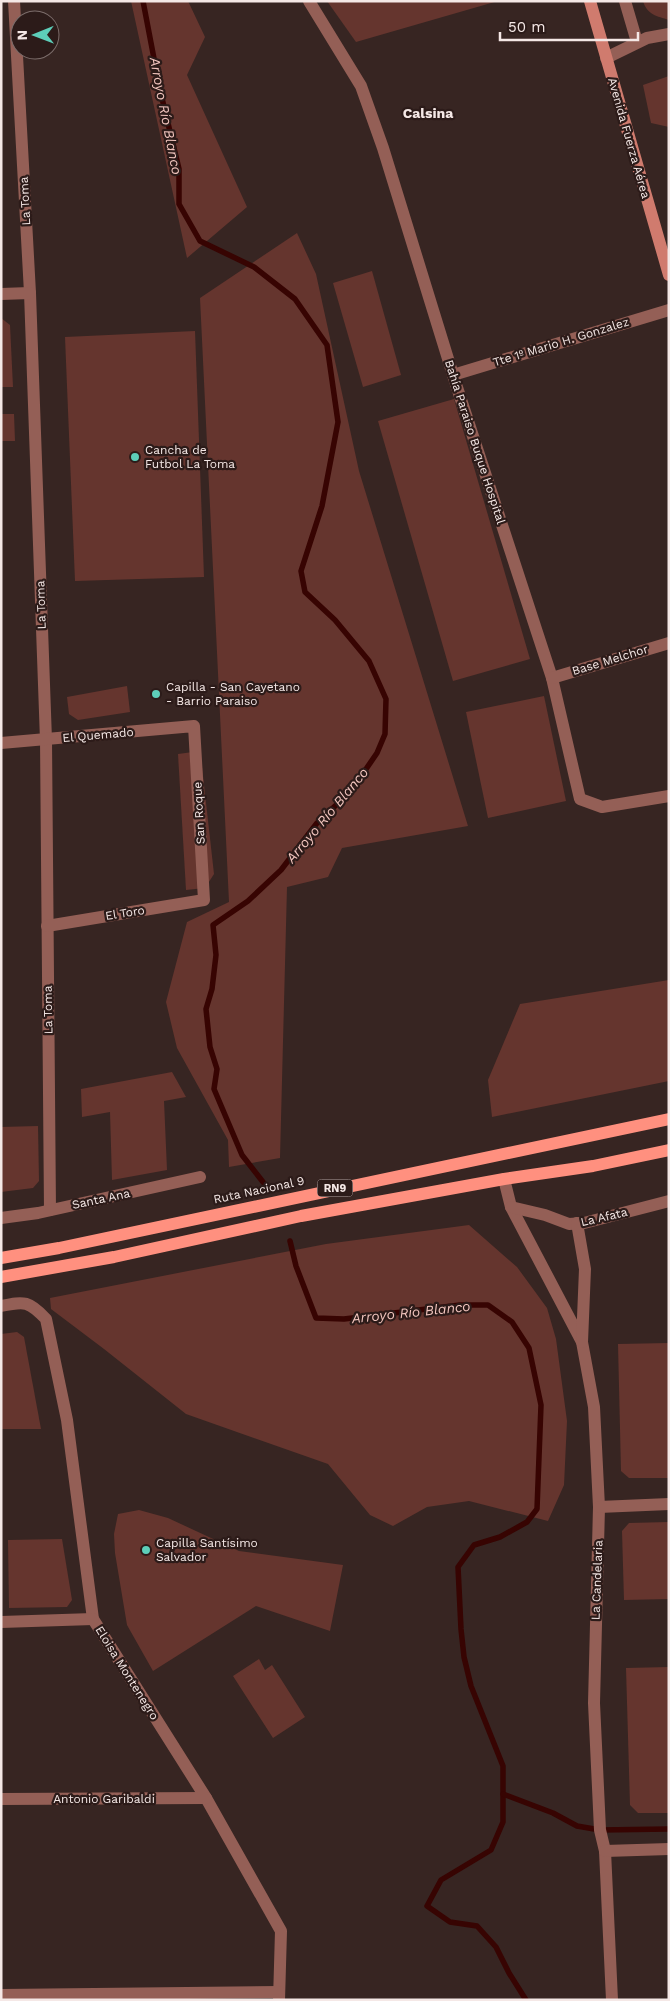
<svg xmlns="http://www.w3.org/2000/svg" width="670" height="2001" viewBox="0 0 670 2001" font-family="'Work Sans',sans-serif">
	<rect width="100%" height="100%" fill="#372522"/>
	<!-- green -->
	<g fill="#65352e">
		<path d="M131 1H188L205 37 187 75 247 207 187 258Z"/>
		<path d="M327 1H498L356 42Z"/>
		<path d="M643 1H669V20C657 16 647 15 643 1Z"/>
		<path d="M669 76V127L651 123 643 85Z"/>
		<path d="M297 233 316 274 359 471 468 826 342 848 328 877 287 887 280 1158 229 1167 228 1140 177 1048 166 1002 187 922 229 902 200 298Z"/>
		<path d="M372 271 401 375 363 387 333 283Z"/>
		<path d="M1 318 10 325 13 387H1Z"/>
		<path d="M195 331 204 577 75 581 65 337Z"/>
		<path d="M454 399 530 659 453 681 378 421Z"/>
		<path d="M1 414H14L15 441H1Z"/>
		<path d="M127 686 130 712 78 720 69 714 67 697Z"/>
		<path d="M544 696 566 801 488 818 466 712Z"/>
		<path d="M193 752 201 758 214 874 205 888 186 890 178 754Z"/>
		<path d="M669 980V1081L492 1117 488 1080 520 1004Z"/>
		<path d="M172 1072 186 1097 164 1101 167 1170 112 1180 110 1112 82 1117 81 1089Z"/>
		<path d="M38 1126 39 1181 33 1188 1 1192V1127Z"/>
		<path d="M469 1225 517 1267 547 1308 556 1339 567 1421 564 1485 548 1521 469 1501 427 1507 393 1526 370 1515 328 1464 186 1414 104 1349 51 1309 50 1298 326 1244Z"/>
		<path d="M17 1332 24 1337 41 1429H1V1334Z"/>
		<path d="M669 1343V1478H629L621 1471 618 1344Z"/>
		<path d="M139 1510 168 1518 239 1551 343 1565 330 1631 256 1606 153 1671 127 1625 115 1553 114 1534 118 1514Z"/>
		<path d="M669 1522V1599L624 1600 622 1531 629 1523Z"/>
		<path d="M62 1539 72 1600 67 1607 9 1608 8 1540Z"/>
		<path d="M259 1659 265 1670 272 1665 305 1717 273 1738 233 1676Z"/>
		<path d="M669 1667V1813H638L630 1805 626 1668Z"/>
	</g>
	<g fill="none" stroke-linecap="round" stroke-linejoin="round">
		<!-- stream -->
		<g stroke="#370402" stroke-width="5.5">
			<path d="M143 1 160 90 179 169V204L200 241 254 267 295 299 327 345 338 422 322 506 301 571 305 592 335 620 369 661 386 699 385 734 377 753 351 791 317 823 281 870 248 901 213 925 216 955 212 989 206 1009 210 1047 217 1069 214 1089 242 1155 263 1182"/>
			<path d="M290 1241 296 1266 316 1318 344 1319 460 1305H488L512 1322 529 1348 541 1405 537 1509 527 1522 500 1537 474 1545 458 1567 461 1629 464 1657 471 1686 503 1766V1822L491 1850 441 1880 427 1906 450 1922 477 1926 496 1947 509 1973 526 2000"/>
			<path d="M503 1794 553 1813 577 1826 600 1830 669 1829"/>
		</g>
		<!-- minor -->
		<g stroke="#945f56" stroke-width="12">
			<path d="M14 1 30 293 46 740 50 1210"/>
			<path d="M309 1 361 86 383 148 453 375 552 678 580 799 602 807 669 796"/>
			<path d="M625 1 637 42"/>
			<path d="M1 294 30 293"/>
			<path d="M453 375 669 310"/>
			<path d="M552 678 669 643"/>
			<path d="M1 743 194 726 204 900 47 926"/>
			<path d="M504 1179 511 1207 582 1342 594 1407 599 1507 594 1703 600 1830 605 1851 612 2000"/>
			<path d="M511 1207 545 1215 569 1224 584 1223 669 1201"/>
			<path d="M1 1218 38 1213 200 1177"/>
			<path d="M577 1223 585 1269 582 1342"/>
			<path d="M1 1306C25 1301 29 1301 46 1319L67 1420 93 1619 206 1798 281 1931 279 2000"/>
			<path d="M599 1507 669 1504"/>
			<path d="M1 1622 93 1619"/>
			<path d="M1 1799 206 1798"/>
			<path d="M605 1851 669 1849"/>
			<path d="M1 1995 279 1992"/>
		</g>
		<!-- tertiary -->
		<path stroke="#945f56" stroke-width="12" d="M606 58 647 38 669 34"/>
		<!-- secondary -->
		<path stroke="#d07b6e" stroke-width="12" d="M590 1 669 275"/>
		<!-- primary -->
		<g stroke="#ff907f" stroke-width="12">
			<path d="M1 1258 59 1248 669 1119"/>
			<path d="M1 1277 114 1257 301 1216 504 1179 593 1166 669 1150"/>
		</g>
	</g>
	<!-- markers -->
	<g fill="#5dceb9" stroke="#2c1b19" stroke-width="2">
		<circle cx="135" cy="457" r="5"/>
		<circle cx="156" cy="694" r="5"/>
		<circle cx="146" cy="1550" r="5"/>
	</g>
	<g text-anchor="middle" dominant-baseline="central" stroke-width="4.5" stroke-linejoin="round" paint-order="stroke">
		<!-- shield labels -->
		<rect fill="#2c1b19" stroke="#b9aaa8" stroke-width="1" x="317.5" y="1179.5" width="35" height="17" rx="4"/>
		<g font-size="11" font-weight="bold" fill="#f5e8e6">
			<text x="335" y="1188">RN9</text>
		</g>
		<!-- street labels -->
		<g font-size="12" fill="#f5e8e6" stroke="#2c1b19">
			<text transform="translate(629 138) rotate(74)">Avenida Fuerza Aérea</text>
			<text transform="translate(25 201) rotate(-93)">La Toma</text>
			<text transform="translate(561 342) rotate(-17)">Tte 1º Mario H. Gonzalez</text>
			<text transform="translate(475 442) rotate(72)">Bahía Paraiso Buque Hospital</text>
			<text transform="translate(41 605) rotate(-92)">La Toma</text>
			<text transform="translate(610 660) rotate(-17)">Base Melchor</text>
			<text transform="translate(98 735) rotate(-5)">El Quemado</text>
			<text transform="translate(199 813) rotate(-93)">San Roque</text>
			<text transform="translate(125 913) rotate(-9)">El Toro</text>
			<text transform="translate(48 1010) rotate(-91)">La Toma</text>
			<text transform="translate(259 1190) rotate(-12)">Ruta Nacional 9</text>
			<text transform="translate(101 1199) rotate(-12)">Santa Ana</text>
			<text transform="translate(604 1217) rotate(-13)">La Afata</text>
			<text transform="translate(597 1580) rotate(-88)">La Candelaria</text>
			<text transform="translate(127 1673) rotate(58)">Eloisa Montenegro</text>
			<text x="104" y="1799">Antonio Garibaldi</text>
		</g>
		<!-- poi labels -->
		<g font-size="12" fill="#f5e8e6" stroke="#2c1b19" text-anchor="start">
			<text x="145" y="450">Cancha de<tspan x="145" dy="14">Futbol La Toma</tspan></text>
			<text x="166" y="687">Capilla - San Cayetano<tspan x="166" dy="14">- Barrio Paraiso</tspan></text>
			<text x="156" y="1543">Capilla Santísimo<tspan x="156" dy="14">Salvador</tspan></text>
		</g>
		<!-- neighbourhood labels -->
		<g font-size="14" font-weight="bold" fill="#f5e8e6" stroke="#2c1b19">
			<text x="428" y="113">Calsina</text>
		</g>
		<!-- water labels -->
		<g font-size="14" font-style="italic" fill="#f2c5be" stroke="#2c1b19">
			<text transform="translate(166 116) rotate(79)">Arroyo Río Blanco</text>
			<text transform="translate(327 815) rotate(-50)">Arroyo Río Blanco</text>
			<text transform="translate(411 1312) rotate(-6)">Arroyo Río Blanco</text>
		</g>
	</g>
	<!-- border -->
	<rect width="670" height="2001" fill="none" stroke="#f5e8e6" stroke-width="5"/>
	<!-- north arrow -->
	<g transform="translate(35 35) rotate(269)"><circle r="24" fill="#2c1b19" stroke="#7c6d6b"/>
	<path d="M0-4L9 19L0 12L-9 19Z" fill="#5dceb9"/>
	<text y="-8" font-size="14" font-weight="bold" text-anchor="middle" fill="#f5e8e6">N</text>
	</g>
	<!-- scale -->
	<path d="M500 32v8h138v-8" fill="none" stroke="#f5e8e6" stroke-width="2.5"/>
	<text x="508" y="32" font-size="15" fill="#f5e8e6" stroke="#2c1b19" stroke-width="4" paint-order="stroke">50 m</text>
</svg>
